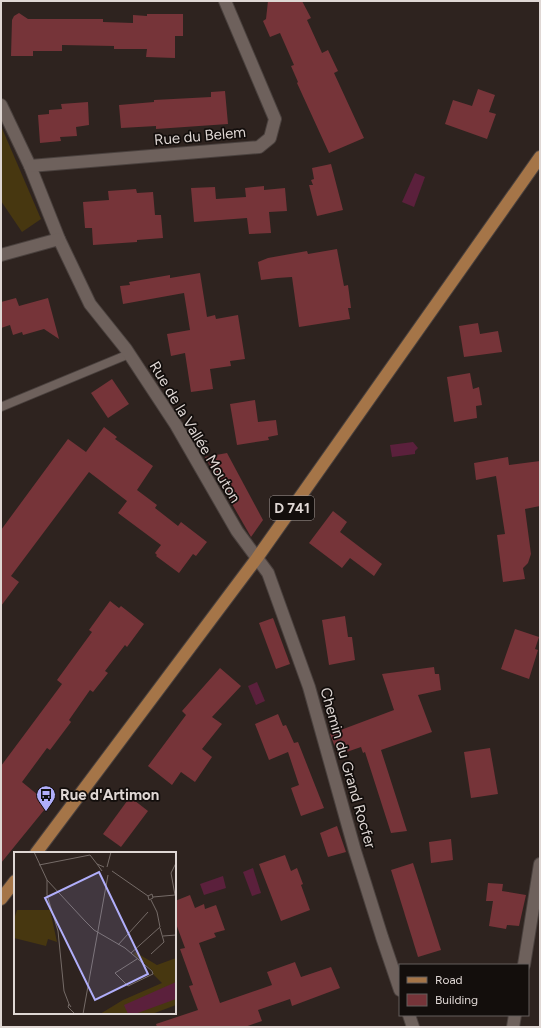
<svg xmlns="http://www.w3.org/2000/svg" width="541" height="1028" viewBox="0 0 541 1028" font-family="Figtree,sans-serif">
	<rect width="100%" height="100%" fill="#2e231f"/>
	<!-- green -->
	<path fill="#473710" d="M1 126 41 219 22 232 1 201Z"/>
	<!-- water -->
	<g fill="#5b203c">
		<path d="M415 173 425 177 414 207 402 202Z"/>
		<path d="M413 442 418 448 415 451V454L392 457 390 445Z"/>
		<path d="M257 682 265 701 256 705 248 686Z"/>
		<path d="M253 868 261 893 252 896 243 872Z"/>
		<path d="M223 876 226 888 204 895 200 884Z"/>
	</g>
	<!-- building -->
	<g fill="#763439">
		<path d="M268 1H302L311 18 307 20 322 53 328 50 338 71 334 73 364 138 329 153 297 83 298 82 291 66 294 65 280 33 270 37 263 21 266 19Z"/>
		<path d="M19 13 28 19H103V22L133 23V15L147 16V14H183V36H175V58L146 57 147 49H114V46L62 45V51H33V56H11L12 20 14 16Z"/>
		<path d="M478 89 495 95 489 112 496 114 487 139 445 124 453 100 472 106Z"/>
		<path d="M225 91 228 124 156 129V126L121 128 119 105 154 102V100L211 97V92Z"/>
		<path d="M88 102 89 125 76 127 77 136 60 137 61 141 40 143 38 115 49 114V110L62 109 61 104Z"/>
		<path d="M331 164 343 210 317 216 309 185H313L311 180 314 179 312 168Z"/>
		<path d="M264 186V190L285 188 287 211 269 212 271 233 249 234 247 218 194 222 191 188 215 187 216 199 246 197 245 188Z"/>
		<path d="M136 189 137 193 153 192 155 215H161L163 238 137 240V242L93 245 92 228H85L83 202 109 200 108 191Z"/>
		<path d="M337 249 344 286 348 285 351 308H348L350 319 299 327 292 277 277 278 261 280 258 262 268 258 307 251 308 254Z"/>
		<path d="M200 273 207 317 215 315 216 319 238 315 245 359 230 361 231 366 210 369 213 389 191 392 185 353 171 356 167 334 190 330 184 293 123 304 120 286 130 285 129 282 170 275V278Z"/>
		<path d="M16 298 19 306 48 298 59 339 44 329 23 335 22 332 13 335 10 325 1 328V302Z"/>
		<path d="M478 323 480 334 498 331 502 352 464 357 459 326Z"/>
		<path d="M470 373 473 389 479 387 482 405 476 406 477 418 454 422 447 377Z"/>
		<path d="M112 379 129 404 108 418 91 393Z"/>
		<path d="M255 400 258 422 276 420 278 435 268 437 269 440 237 445 230 404Z"/>
		<path d="M104 427 117 437 115 439 153 466 137 490 157 505 155 508 178 526 181 522 207 542 196 556 193 554 179 573 156 556 157 555 155 553 161 545 118 513 127 501 89 472 11 576 19 582 1 606V530L68 439 86 452Z"/>
		<path d="M227 453 263 520 251 537 205 457Z"/>
		<path d="M508 457 509 465 540 461V506L525 509 531 554 528 563 523 568 525 579 503 582 497 535 505 534 496 476 476 480 474 463Z"/>
		<path d="M333 511 347 522 340 532 382 564 374 576 350 558 342 568 309 543Z"/>
		<path d="M110 601 119 608 121 606 144 624 127 647 125 645 105 671 108 673 93 692 90 690 69 720 71 722 50 750 47 748 22 782 49 804 1 863V766L62 684 57 680 92 632 89 630Z"/>
		<path d="M345 616 348 637H352L355 660 329 665 322 620Z"/>
		<path d="M273 618 290 664 276 669 259 623Z"/>
		<path d="M515 629 539 637 535 649 538 650 529 679 501 669Z"/>
		<path d="M434 667 435 674H439L441 690 418 695 432 732 381 750 407 831 391 833 365 752 363 753 361 747 338 755 330 734 394 710 382 674Z"/>
		<path d="M220 668 241 686 212 717 222 724 202 749 212 757 195 782 181 772 172 785 148 766 186 715 182 711Z"/>
		<path d="M278 714 283 726 286 725 294 743 298 742 324 808 301 816 291 788 299 785 288 752 269 760 255 724Z"/>
		<path d="M490 748 498 794 471 798 464 752Z"/>
		<path d="M130 797 148 811 121 847 103 834Z"/>
		<path d="M337 826 346 852 328 857 320 833Z"/>
		<path d="M451 839 453 860 431 863 429 842Z"/>
		<path d="M285 855 291 871 297 868 303 884 301 885 310 910 281 921 259 864Z"/>
		<path d="M413 863 441 950 418 957 391 870Z"/>
		<path d="M488 883 503 884 502 891 526 895 519 926 507 925 506 929 489 926 493 901H486Z"/>
		<path d="M190 895 195 908 204 904 205 909 216 905 225 930 214 933 216 937 199 943 220 1003 272 985 267 972 295 962 301 977 331 967 340 988 292 1006 290 999 258 1010 262 1021 245 1027H157L156 1024 198 1010 189 986 193 985 180 949 185 948 175 921V901Z"/>
	</g>
	<g fill="none" stroke-linecap="round" stroke-linejoin="round">
		<defs>
			<path id="lane" d="M1 407 129 354"/>
			<g id="street">
				<path d="M1 105 30 166 59 239 90 304 126 349 176 425 237 531 268 573 309 687 355 851 382 937 400 990"/>
				<path d="M30 166 259 147 270 138 275 119 225 1"/>
				<path d="M1 255 59 239"/>
				<path d="M524 965 540 864"/>
				<path d="M409 1015 413 1027"/>
				<path d="M513 1027 515 1015"/>
			</g>
			<g id="primary">
				<path d="M36 853 257 558 540 157"/>
				<path d="M1 899 15 881"/>
			</g>
		</defs>
		<!-- lane casing -->
		<use href="#lane" stroke="#4a413e" stroke-width="10"/>
		<!-- street casing -->
		<use href="#street" stroke="#4a413e" stroke-width="14"/>
		<!-- primary casing -->
		<use href="#primary" stroke="#4a413e" stroke-width="14"/>
		<!-- lane -->
		<use href="#lane" stroke="#6e615c" stroke-width="8"/>
		<!-- street -->
		<use href="#street" stroke="#6e615c" stroke-width="12"/>
		<!-- primary -->
		<use href="#primary" stroke="#a57548" stroke-width="12"/>
	</g>
	<!-- icons -->
	<defs>
		<symbol id="bus-pin" viewBox="-11 -11 22 30"><path d="M0 17L-7.5 6A9.5 9.5 0 1 1 7.5 6Z" fill="#b0aefa" stroke="#130e0c"/><path d="M-5-6H5V4H4V6H2V4H-2V6H-4V4H-5ZM-3.5-4V0h7V-4ZM-3.5 1.2v1.5H-2V1.2ZM2 1.2v1.5H3.5V1.2Z" fill="#111"/></symbol>
	</defs>
	<g fill-rule="evenodd">
		<use href="#bus-pin" x="35" y="784" width="22" height="30"/>
	</g>
	<g text-anchor="middle" dominant-baseline="central" stroke-width="3.5" stroke-linejoin="round" paint-order="stroke">
		<!-- shield labels -->
		<rect fill="#130e0c" stroke="#a29b98" stroke-width="1" x="270" y="496" width="44" height="24" rx="3"/>
		<g font-size="14" font-weight="bold" fill="#dfd7d4">
			<text x="292" y="508">D 741</text>
		</g>
		<!-- street labels -->
		<g font-size="15" fill="#dfd7d4" stroke="#130e0c">
			<text transform="translate(200 136) rotate(-5)">Rue du Belem</text>
			<text transform="translate(195 432) rotate(59)">Rue de la Vallée Mouton</text>
			<text transform="translate(348 768) rotate(74)">Chemin du Grand Rocfer</text>
		</g>
		<!-- poi labels -->
		<g font-size="15" font-weight="bold" fill="#dfd7d4" stroke="#130e0c" text-anchor="start">
			<text x="60" y="795">Rue d'Artimon</text>
		</g>
	</g>
	<!-- overview -->
	<g transform="translate(14 852)">
		<rect width="162" height="162" fill="#2e231f"/>
		<path d="M3 58H36L43 90 34 87 32 94 0 86V67ZM121 100 143 113 162 106V153L138 162H86L109 148 148 131 139 122V119L120 102Z" fill="#473710"/>
		<path d="M162 130V147L121 162H114L110 153Z" fill="#5b203c"/>
		<path fill="none" stroke="#756b67" stroke-width="1" d="M20 0 33 28 71 69 80 78 111 96 138 119 139 122 114 134 101 121 123 107M25 13 76 3 83 12M93 15 97 0M88 19 83 12 90 15M98 19 134 44 135 48 139 46 138 42 134 44M33 28V43L44 79 50 139 55 152M161 43 157 21 162 11M139 45 161 43M149 84 162 83M104 93 134 60M117 101 146 75 143 60 137 48M137 102 150 90 146 76M57 155 55 152 54 155 61 162M69 162 94 23"/>
		<path fill="#b0aefa" fill-opacity="0.15" stroke="#b0aefa" stroke-width="2" d="M85 20 134 122 81 148 31 46Z"/>
		<rect width="162" height="162" fill="none" stroke="#dfd7d4" stroke-width="2"/>
	</g>
	<!-- border -->
	<rect width="541" height="1028" fill="none" stroke="#dfd7d4" stroke-width="4"/>
	<!-- legend -->
	<rect x="399" y="964" width="130" height="52" fill="#130e0c" stroke="#655e5c"/>
	<rect x="407" y="977" width="20" height="6" fill="#a57548" stroke="#655e5c"/>
	<text x="435" y="984" font-size="12" fill="#dfd7d4">Road</text>
	<rect x="407" y="994" width="20" height="12" fill="#763439" stroke="#655e5c"/>
	<text x="435" y="1004" font-size="12" fill="#dfd7d4">Building</text>
</svg>
